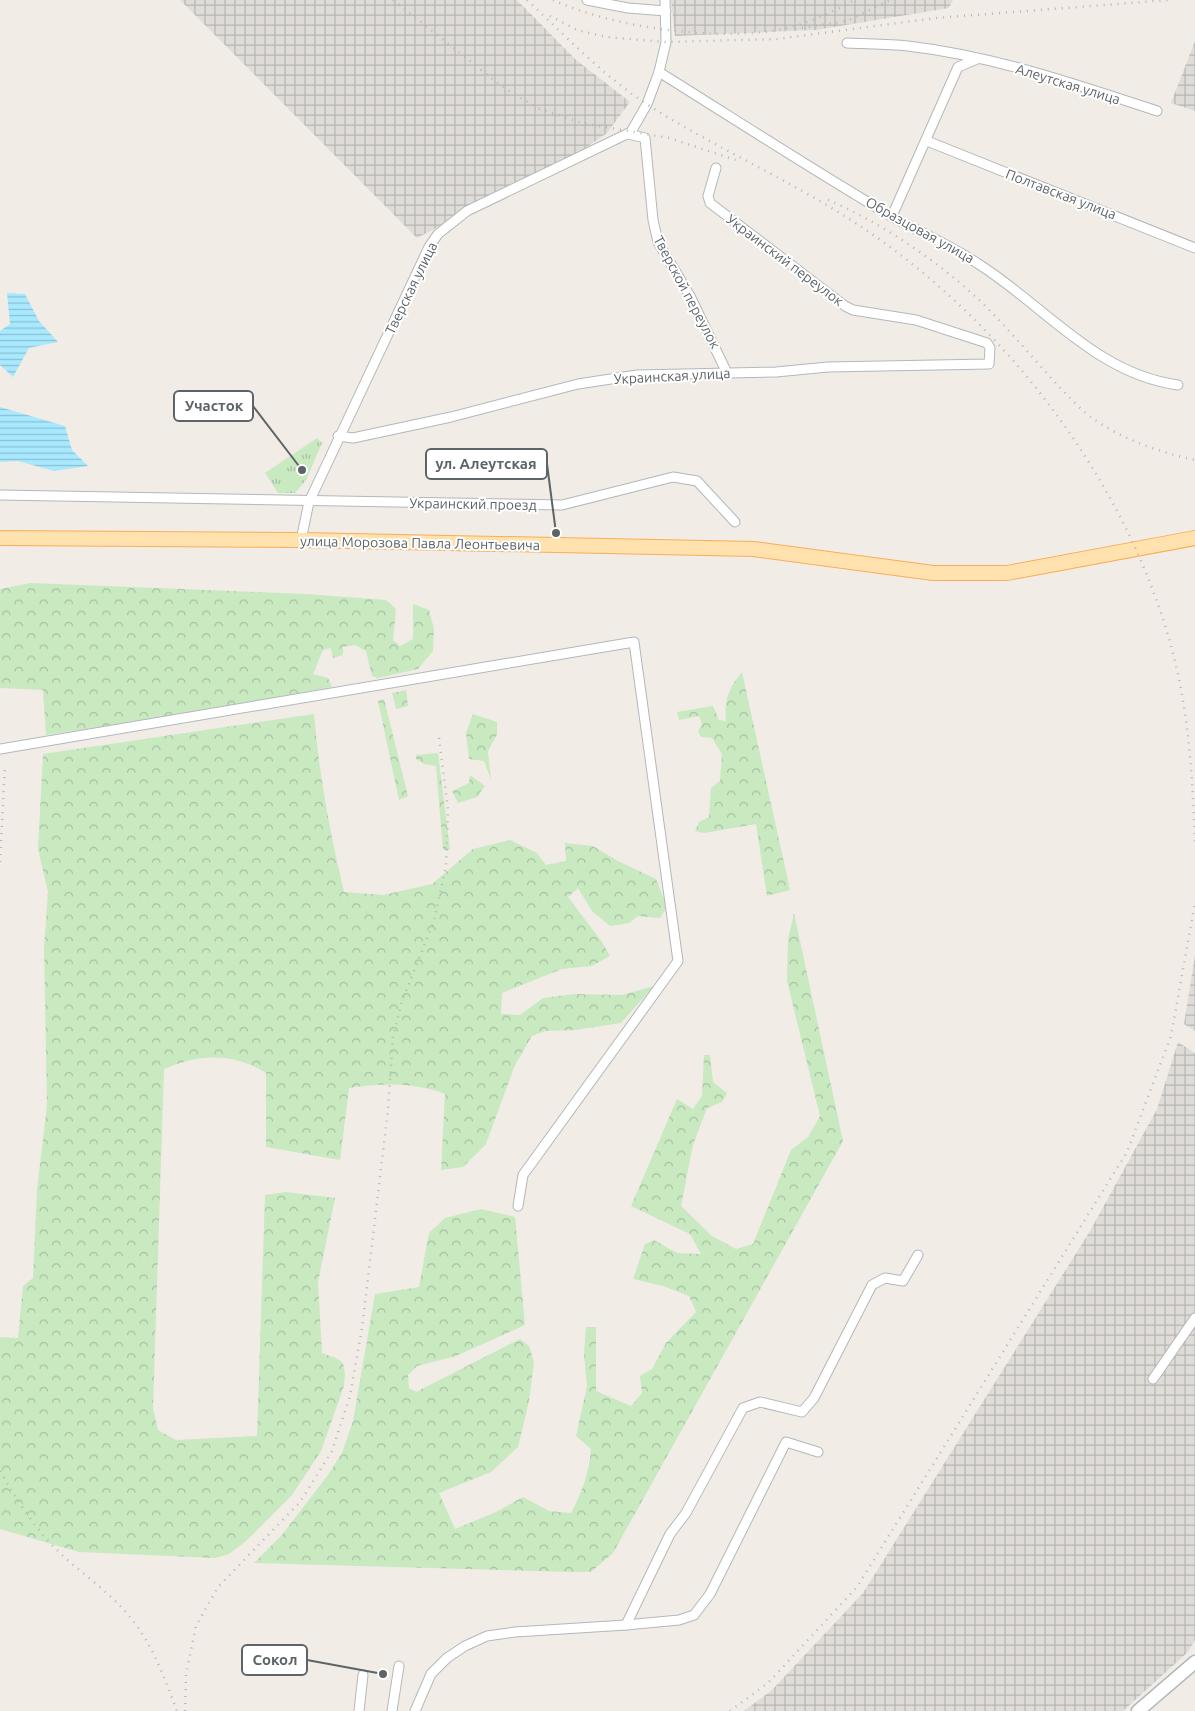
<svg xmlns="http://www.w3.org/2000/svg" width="1195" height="1711" viewBox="0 0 1195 1711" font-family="Ubuntu,sans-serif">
	<defs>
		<pattern id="industrial-grid" width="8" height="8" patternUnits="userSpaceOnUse" patternTransform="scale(1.25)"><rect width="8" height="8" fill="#dfdcd8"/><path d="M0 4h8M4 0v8" fill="none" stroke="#b8b6b3"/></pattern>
		<pattern id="grass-tufts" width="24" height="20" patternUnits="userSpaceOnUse" patternTransform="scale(1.25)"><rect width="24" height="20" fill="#c9e9c1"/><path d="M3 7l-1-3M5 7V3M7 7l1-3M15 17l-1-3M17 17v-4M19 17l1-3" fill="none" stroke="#a6c0a1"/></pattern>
		<pattern id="forest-crowns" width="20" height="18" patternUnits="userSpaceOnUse" patternTransform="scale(1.25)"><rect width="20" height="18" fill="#c9e9c1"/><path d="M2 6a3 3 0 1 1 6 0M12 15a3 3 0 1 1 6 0" fill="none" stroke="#a6c0a1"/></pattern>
		<pattern id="water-rules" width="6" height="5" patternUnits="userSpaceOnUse" patternTransform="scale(1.25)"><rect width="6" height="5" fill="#a8e9ff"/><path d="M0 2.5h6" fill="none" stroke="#8cc0d2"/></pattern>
	</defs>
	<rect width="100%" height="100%" fill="#f1ece6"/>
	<!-- industrial -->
	<g fill="url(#industrial-grid)">
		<path d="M180 0H517L575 59 630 102 607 133 567 161 417 238Z"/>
		<path d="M671 0H953L949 8 816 30 675 36Z"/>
		<path d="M1195 41V111L1171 103Z"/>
		<path d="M1195 955V1031L1184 1024Z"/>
		<path d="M1178 1042 1195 1053V1640L1188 1652 1123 1711H744L772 1690 863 1593 1090 1231 1157 1109Z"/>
	</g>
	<!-- grass -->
	<path fill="url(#grass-tufts)" d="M317 438 322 443 306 480 295 493H278L265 473Z"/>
	<!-- forest -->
	<g fill="url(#forest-crowns)">
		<path d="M31 583 306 594 386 600 396 609 393 640 400 646 413 639V604L429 610 434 629 433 651 418 669 378 678 372 676 366 651 355 645 343 647V655L333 658 331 648 323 650 313 674 328 678 332 687 187 714 46 735 43 690 0 688V589Z"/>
		<path d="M742 672 790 890 767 896 756 824 704 833 695 831 699 822 709 817 711 788 720 781 722 754 712 738 701 737 698 731 702 724 699 716 679 720 677 712 713 706 719 720 726 721C724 700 728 689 742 672Z"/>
		<path d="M406 690 408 706 396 709 392 693Z"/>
		<path d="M384 699 408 796 399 800 378 701Z"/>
		<path d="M314 714C319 774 330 833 344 892L383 895 432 884 473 849 510 840 537 853 546 865 566 861 565 843 593 846 618 861 656 879 667 907 660 918 638 916 629 923 610 926 592 911 578 888 568 897 602 942 610 956 592 966 562 969 502 993 501 1014 520 1015 543 998 574 994 622 995 654 986 621 1023 575 1030 545 1031 532 1036 515 1065 486 1144 463 1167 441 1170 445 1094C414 1082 382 1083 349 1088L340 1160 266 1147V1073C233 1052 198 1054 164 1069L153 1408 158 1430 176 1440 257 1436 265 1195 286 1192 335 1198 318 1282 322 1353 336 1358 343 1363 345 1374 344 1386 321 1451 292 1495 246 1541 229 1554 215 1558 79 1552 0 1529V1337L18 1338 23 1286 33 1278 37 1190 47 1105 44 948 48 892 38 849 43 754Z"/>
		<path d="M473 714 497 722V735L488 751 491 780 484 761 469 759 466 733Z"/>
		<path d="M438 753 450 850H443L436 766 424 764 416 759V755Z"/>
		<path d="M470 775 485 786 477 797 458 803 452 791 469 783Z"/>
		<path d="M794 913 843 1141 613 1553 591 1572H573L254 1563 281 1536 328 1475 342 1453 353 1421 375 1294 419 1287 429 1233 445 1218 481 1209 515 1217 525 1325 456 1356 417 1366 408 1375 409 1388 416 1392 520 1339 529 1346 534 1362 529 1401 518 1447 491 1472 439 1493 455 1529 496 1512 523 1497 549 1511 571 1513C582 1493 589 1473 591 1449L576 1436 587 1386 584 1354 586 1327H596V1391L631 1406 642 1393 640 1376 652 1369 666 1343 696 1312 689 1296 663 1286 633 1279 645 1244 654 1240 677 1253 701 1254 690 1234 631 1206 677 1099 693 1109 702 1096 704 1055H710L713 1082 727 1093 722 1102 707 1108 693 1145 681 1206 712 1236 736 1249 753 1244 791 1150 808 1137 820 1116 787 981 788 939Z"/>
	</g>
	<!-- water -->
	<g fill="url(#water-rules)">
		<path d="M7 293 25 294 39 321 58 342 29 348 13 377 0 365V331L10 324Z"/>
		<path d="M0 407 65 426 72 450 88 466 54 471 18 461 0 462Z"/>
	</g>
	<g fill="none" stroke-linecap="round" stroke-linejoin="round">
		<defs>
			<g id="street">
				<path d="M587 0 628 8 666 11"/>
				<path d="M847 43C867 44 888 44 908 46 993 56 1076 84 1157 111"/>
				<path d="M659 72C736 120 813 170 891 216 919 232 950 245 977 263 1044 305 1096 374 1178 385"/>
				<path d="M628 134 645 138 653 220 658 242 690 296 727 373"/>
				<path d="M927 141 1195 248"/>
				<path d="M892 216 958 67 977 59"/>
				<path d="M338 436 353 438 451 417 578 384 637 375 776 372 828 367 989 364 990 348 987 343 916 320 853 310 845 306 710 203 708 196 716 168"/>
				<path d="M0 495 562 505 673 477 697 481 735 522"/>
				<path d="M301 540 309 502 429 247 438 234 467 211 631 132 647 104 659 72 666 42 665 0"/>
				<path d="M0 749 634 642 678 961 523 1175 518 1206"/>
				<path d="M1153 1379 1195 1318"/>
				<path d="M626 1625 670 1534 686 1513 743 1408 760 1402 802 1412 814 1398 872 1285 885 1278 903 1281 918 1255"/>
				<path d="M359 1711 363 1675"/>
				<path d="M392 1711 399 1666"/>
				<path d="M415 1711 431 1674 447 1658 465 1646 487 1636 515 1632 626 1625 679 1620 694 1615 710 1594 786 1442 818 1452"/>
			</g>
			<path id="secondary" d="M1138 1711 1195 1662"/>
			<path id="primary" d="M0 538 301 540 754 549 933 573H1007L1195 538"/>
		</defs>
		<!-- street casing -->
		<use href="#street" stroke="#b3b8bb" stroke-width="11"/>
		<!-- secondary casing -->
		<use href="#secondary" stroke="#b2b8bc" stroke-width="15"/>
		<!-- primary casing -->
		<use href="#primary" stroke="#faad56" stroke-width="16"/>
		<!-- street -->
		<use href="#street" stroke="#fff" stroke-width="9"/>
		<!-- secondary -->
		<use href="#secondary" stroke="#fff" stroke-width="12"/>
		<!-- primary -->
		<use href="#primary" stroke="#ffe2ad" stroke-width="14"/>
		<!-- rail -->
		<g stroke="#b5b6b7" stroke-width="2.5" stroke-dasharray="1 6" stroke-linecap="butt">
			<path d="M393 0 504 88 540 109 582 123 669 138 739 161"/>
			<path d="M527 0C566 36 603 76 648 105 719 150 797 183 866 230 1014 330 1139 498 1178 674 1190 731 1193 787 1195 844"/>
			<path d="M553 0C614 27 705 40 772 31 799 27 830 14 854 0"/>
			<path d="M550 16 577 30 606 37 666 42 777 39 936 18 1169 0"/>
			<path d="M795 29 847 21 890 0"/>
			<path d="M828 200C880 222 936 260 977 298 1013 332 1043 372 1079 407 1107 434 1157 452 1195 460"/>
			<path d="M0 862 5 765"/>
			<path d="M0 1471C15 1497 30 1521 50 1543 76 1571 111 1591 134 1622 154 1648 165 1680 177 1711"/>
			<path d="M185 1711 186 1674 196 1626 218 1587 300 1502 332 1451 350 1396 362 1328 388 1110 393 1037 402 1001 434 921 446 867 448 810 439 737"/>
			<path d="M730 1711 768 1683 857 1587 1127 1152 1171 1036 1195 903"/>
		</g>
	</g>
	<g text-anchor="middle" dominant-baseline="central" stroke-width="4" stroke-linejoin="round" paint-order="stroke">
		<!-- street labels -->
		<g font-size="14" fill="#5d6467" stroke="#fff">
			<text transform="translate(1068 84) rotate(17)">Алеутская улица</text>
			<text transform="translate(1061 194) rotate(21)">Полтавская улица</text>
			<text transform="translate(920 230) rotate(29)">Образцовая улица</text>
			<text transform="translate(785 260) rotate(37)">Украинский переулок</text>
			<text transform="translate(411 288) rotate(-64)">Тверская улица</text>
			<text transform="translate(687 292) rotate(62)">Тверской переулок</text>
			<text transform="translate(672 376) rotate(-3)">Украинская улица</text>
			<text transform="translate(473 504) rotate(1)">Украинский проезд</text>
			<text transform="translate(420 543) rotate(1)">улица Морозова Павла Леонтьевича</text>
		</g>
	</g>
	<!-- callouts -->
	<path fill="none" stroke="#5d6467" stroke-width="2" d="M302 470L253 406M556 533L547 464M383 1674L307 1660"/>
	<g fill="#5d6467" stroke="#fff" stroke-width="2">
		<circle cx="302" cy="470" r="5"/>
		<circle cx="556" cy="533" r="5"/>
		<circle cx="383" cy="1674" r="5"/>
	</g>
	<g fill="#fff" stroke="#5d6467" stroke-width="2">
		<rect x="174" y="391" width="79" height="30" rx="5"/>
		<rect x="426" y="449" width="121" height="30" rx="5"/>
		<rect x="242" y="1645" width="65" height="30" rx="5"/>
	</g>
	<g font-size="15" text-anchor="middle" font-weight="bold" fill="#5d6467">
		<text x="214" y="411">Участок</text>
		<text x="486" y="469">ул. Алеутская</text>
		<text x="275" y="1665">Сокол</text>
	</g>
</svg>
